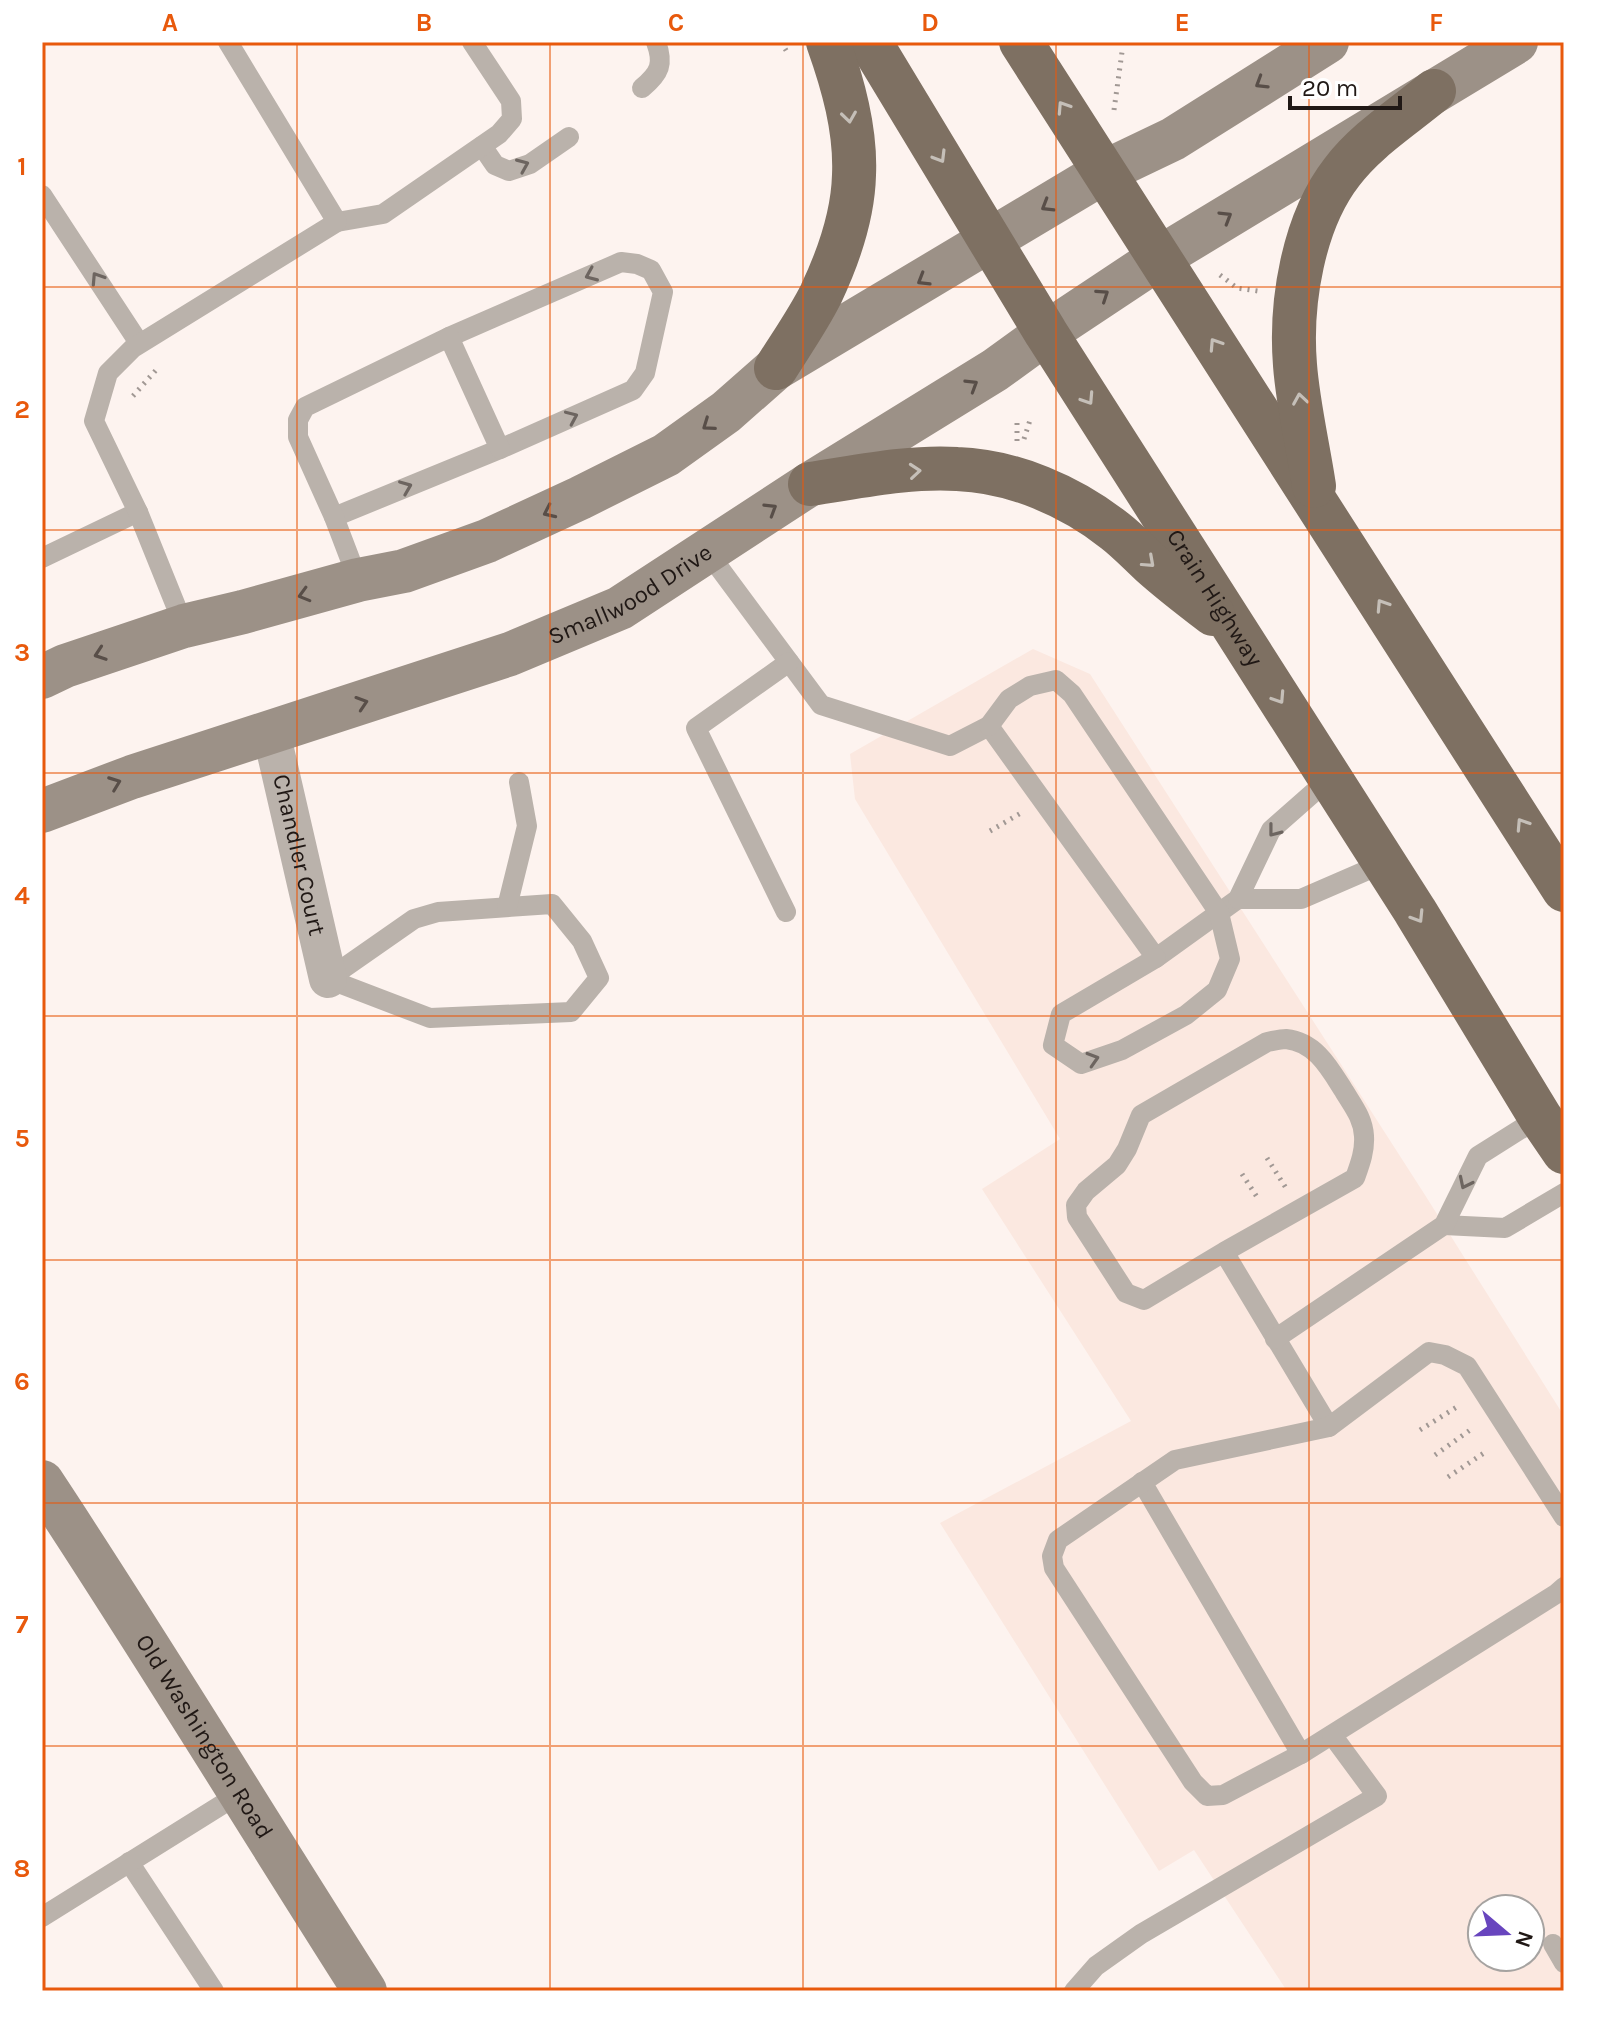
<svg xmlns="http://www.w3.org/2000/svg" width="1606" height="2033" viewBox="0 0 1606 2033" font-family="Karla,sans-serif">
	<rect width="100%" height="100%" fill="#fdf3ef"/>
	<!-- built -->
	<path fill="#fbe8e0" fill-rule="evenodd" d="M1033 649 1090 674 1425 1195 1564 1416V1991H1287L1194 1850 1159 1871 940 1523 1131 1421 982 1189 1060 1139 855 799 850 754ZM1482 1909H1530V1957H1482Z"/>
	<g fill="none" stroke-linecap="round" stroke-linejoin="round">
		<!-- path -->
		<g stroke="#a19894" stroke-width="5" stroke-dasharray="2 6" stroke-linecap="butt">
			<path d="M781 42 787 52"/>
			<path d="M1114 110 1122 52"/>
			<path d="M1220 275 1237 288 1258 291"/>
			<path d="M133 396 156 370"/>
			<path d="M1024 439 1031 417"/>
			<path d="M1017 441V418"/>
			<path d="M990 831 1021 813"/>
			<path d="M1267 1158 1286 1188"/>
			<path d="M1242 1174 1259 1200"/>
			<path d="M1420 1430 1460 1405"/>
			<path d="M1435 1455 1473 1428"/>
			<path d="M1448 1477 1487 1451"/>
		</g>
		<!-- service -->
		<g stroke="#bab2ab" stroke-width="20">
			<path d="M642 88C660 73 664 64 656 42"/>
			<path d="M482 146 495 165 509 171 530 164 569 137"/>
			<path d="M42 195 139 343"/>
			<path d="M337 222 383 214 499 134 512 119 511 101 472 42"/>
			<path d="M334 517 500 449 633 390 645 373 663 292 651 270 637 264 621 262 449 337"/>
			<path d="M706 550 821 705 950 746 989 726 1156 958 1238 899 1271 830 1330 778"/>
			<path d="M42 558 138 512"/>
			<path d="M358 580 334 517 298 437V420L305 407 449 337 500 449"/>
			<path d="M184 626 138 512 94 421 108 373 133 348 337 222 228 42"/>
			<path d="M989 726 1009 699 1030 686 1056 680 1072 694 1219 913 1230 959 1217 990 1186 1015 1122 1050 1081 1064 1053 1045 1061 1014 1156 958"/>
			<path d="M1238 899H1301L1384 863"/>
			<path d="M552 904 582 941 599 978 571 1012 430 1018 328 979 414 919 438 912Z"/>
			<path d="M507 907 527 826 519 782"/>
			<path d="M786 912 696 728 789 662"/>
			<path d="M1444 1225 1505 1228 1564 1193"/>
			<path d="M1224 1252 1355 1178C1360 1164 1365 1151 1364 1136 1363 1118 1353 1106 1344 1091 1330 1069 1316 1042 1286 1039 1280 1039 1273 1041 1267 1042L1141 1115 1127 1149 1117 1165 1086 1191 1076 1205 1077 1217 1126 1293 1144 1300 1224 1252 1329 1427"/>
			<path d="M1275 1339 1444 1225 1478 1156 1540 1117"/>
			<path d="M1142 1482 1301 1754"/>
			<path d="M1564 1517 1467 1366 1445 1355 1429 1352 1329 1427 1175 1460 1058 1540 1052 1556 1054 1568 1193 1782 1207 1796 1223 1795 1301 1754 1556 1594 1564 1587"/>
			<path d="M129 1862 214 1991"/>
			<path d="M42 1917 239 1794"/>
			<path d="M1553 1944 1564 1963"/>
			<path d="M1074 1991 1096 1966 1141 1934 1377 1796 1332 1735"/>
		</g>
		<!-- minor -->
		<path stroke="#bab2ab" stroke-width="38" id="s1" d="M271 732 328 979"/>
		<!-- secondary -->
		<g stroke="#9c9187" stroke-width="44">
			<path d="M42 677 65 666 184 626 243 612 358 580 404 571 487 541 580 498 666 455 726 412 776 368 1104 172 1173 139 1327 42"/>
			<path id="s2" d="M42 811 132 777 510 654 620 608 810 484 995 370 1046 333 1159 258 1516 42"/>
			<path id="s3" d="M42 1482C153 1650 257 1822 365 1991"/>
		</g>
		<!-- trunk -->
		<g stroke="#7e7062" stroke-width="44">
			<path id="s4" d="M870 42 1046 333 1415 911 1540 1117 1564 1152"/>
			<path d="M1021 42 1564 890"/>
			<path d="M776 368C791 344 808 320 821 294 838 258 853 215 854 175 856 130 843 84 828 42"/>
			<path d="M810 484C858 477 908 466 957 469 1013 471 1071 496 1115 531 1128 541 1139 553 1151 564 1171 582 1192 598 1213 614"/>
			<path d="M1314 486C1308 446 1298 405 1295 365 1290 303 1303 222 1342 172 1366 140 1403 117 1434 91"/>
		</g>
	</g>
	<!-- one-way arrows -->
	<defs><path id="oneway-chevron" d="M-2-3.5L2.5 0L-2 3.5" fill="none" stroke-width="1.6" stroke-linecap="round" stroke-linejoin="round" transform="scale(2)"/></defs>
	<g stroke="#584e48">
		<use href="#oneway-chevron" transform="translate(1261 83) rotate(148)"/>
		<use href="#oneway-chevron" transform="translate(1047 206) rotate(149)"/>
		<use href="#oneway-chevron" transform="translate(1226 217) rotate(-31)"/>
		<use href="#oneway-chevron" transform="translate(923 280) rotate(149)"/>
		<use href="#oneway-chevron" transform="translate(1103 295) rotate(-34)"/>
		<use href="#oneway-chevron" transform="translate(972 385) rotate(-32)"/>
		<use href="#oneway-chevron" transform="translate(708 425) rotate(145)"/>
		<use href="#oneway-chevron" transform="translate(771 509) rotate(-32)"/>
		<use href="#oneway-chevron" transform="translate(549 512) rotate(155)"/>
		<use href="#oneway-chevron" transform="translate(304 595) rotate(164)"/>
		<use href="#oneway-chevron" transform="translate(100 654) rotate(161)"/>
		<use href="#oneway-chevron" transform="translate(362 703) rotate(-18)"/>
		<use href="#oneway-chevron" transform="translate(115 783) rotate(-21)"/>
	</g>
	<g stroke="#c5bfb8">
		<use href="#oneway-chevron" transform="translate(1063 107) rotate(-123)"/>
		<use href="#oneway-chevron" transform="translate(849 117) rotate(82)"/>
		<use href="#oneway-chevron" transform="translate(940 157) rotate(59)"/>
		<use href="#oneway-chevron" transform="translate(1215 344) rotate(-123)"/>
		<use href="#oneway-chevron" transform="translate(1088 399) rotate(57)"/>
		<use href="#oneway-chevron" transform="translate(1300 399) rotate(-99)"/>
		<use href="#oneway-chevron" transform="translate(915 471) rotate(-5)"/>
		<use href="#oneway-chevron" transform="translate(1149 562) rotate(42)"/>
		<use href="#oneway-chevron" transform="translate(1382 605) rotate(-123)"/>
		<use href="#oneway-chevron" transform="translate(1279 698) rotate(57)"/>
		<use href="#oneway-chevron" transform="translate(1522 824) rotate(-123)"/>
		<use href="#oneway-chevron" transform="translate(1418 917) rotate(58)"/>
	</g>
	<g stroke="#6d6560">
		<use href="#oneway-chevron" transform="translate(523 165) rotate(-23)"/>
		<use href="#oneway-chevron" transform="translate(591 275) rotate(157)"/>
		<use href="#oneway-chevron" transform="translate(97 278) rotate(-123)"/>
		<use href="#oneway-chevron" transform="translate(572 417) rotate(-24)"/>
		<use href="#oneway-chevron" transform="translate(406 487) rotate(-22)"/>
		<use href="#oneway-chevron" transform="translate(1274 831) rotate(128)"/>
		<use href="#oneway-chevron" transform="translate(1093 1059) rotate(-17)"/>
		<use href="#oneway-chevron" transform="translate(1465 1183) rotate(116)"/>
	</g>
	<!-- grid -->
	<path fill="none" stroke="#e8590c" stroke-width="2" stroke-opacity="0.55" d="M297 42V1991M550 42V1991M803 42V1991M1056 42V1991M1309 42V1991M42 287H1564M42 530H1564M42 773H1564M42 1016H1564M42 1260H1564M42 1503H1564M42 1746H1564"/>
	<g text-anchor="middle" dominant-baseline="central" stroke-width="8" stroke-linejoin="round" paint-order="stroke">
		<!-- street labels -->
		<g font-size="24" fill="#201815" stroke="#fff">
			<text stroke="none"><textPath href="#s2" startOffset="628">Smallwood Drive</textPath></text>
			<text stroke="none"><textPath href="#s4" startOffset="654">Crain Highway</textPath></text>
			<text stroke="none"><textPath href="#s1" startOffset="126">Chandler Court</textPath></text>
			<text stroke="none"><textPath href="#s3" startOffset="302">Old Washington Road</textPath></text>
		</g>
	</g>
	<!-- border -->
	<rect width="1606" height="2033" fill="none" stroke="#ffffff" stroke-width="88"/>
	<!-- north arrow -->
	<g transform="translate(1506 1933) rotate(109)"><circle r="38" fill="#ffffff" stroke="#a6a3a1" stroke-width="2"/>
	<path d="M0-6L14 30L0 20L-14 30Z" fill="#6845be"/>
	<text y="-12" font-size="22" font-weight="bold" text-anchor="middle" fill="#201815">N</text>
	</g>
	<!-- scale -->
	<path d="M1290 96v12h110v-12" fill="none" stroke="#201815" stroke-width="4"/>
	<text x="1302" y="96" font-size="24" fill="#201815" stroke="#ffffff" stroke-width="6" paint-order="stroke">20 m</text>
	<rect x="44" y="44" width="1518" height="1945" fill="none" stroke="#e8590c" stroke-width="3"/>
	<g font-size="26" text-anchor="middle" font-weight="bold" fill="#e8590c">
		<text x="170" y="31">A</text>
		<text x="424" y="31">B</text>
		<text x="676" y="31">C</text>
		<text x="930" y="31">D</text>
		<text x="1182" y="31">E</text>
		<text x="1436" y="31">F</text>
		<text x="22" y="175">1</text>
		<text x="22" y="418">2</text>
		<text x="22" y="661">3</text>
		<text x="22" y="904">4</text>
		<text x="22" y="1147">5</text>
		<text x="22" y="1390">6</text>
		<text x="22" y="1633">7</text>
		<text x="22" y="1877">8</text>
	</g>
</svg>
